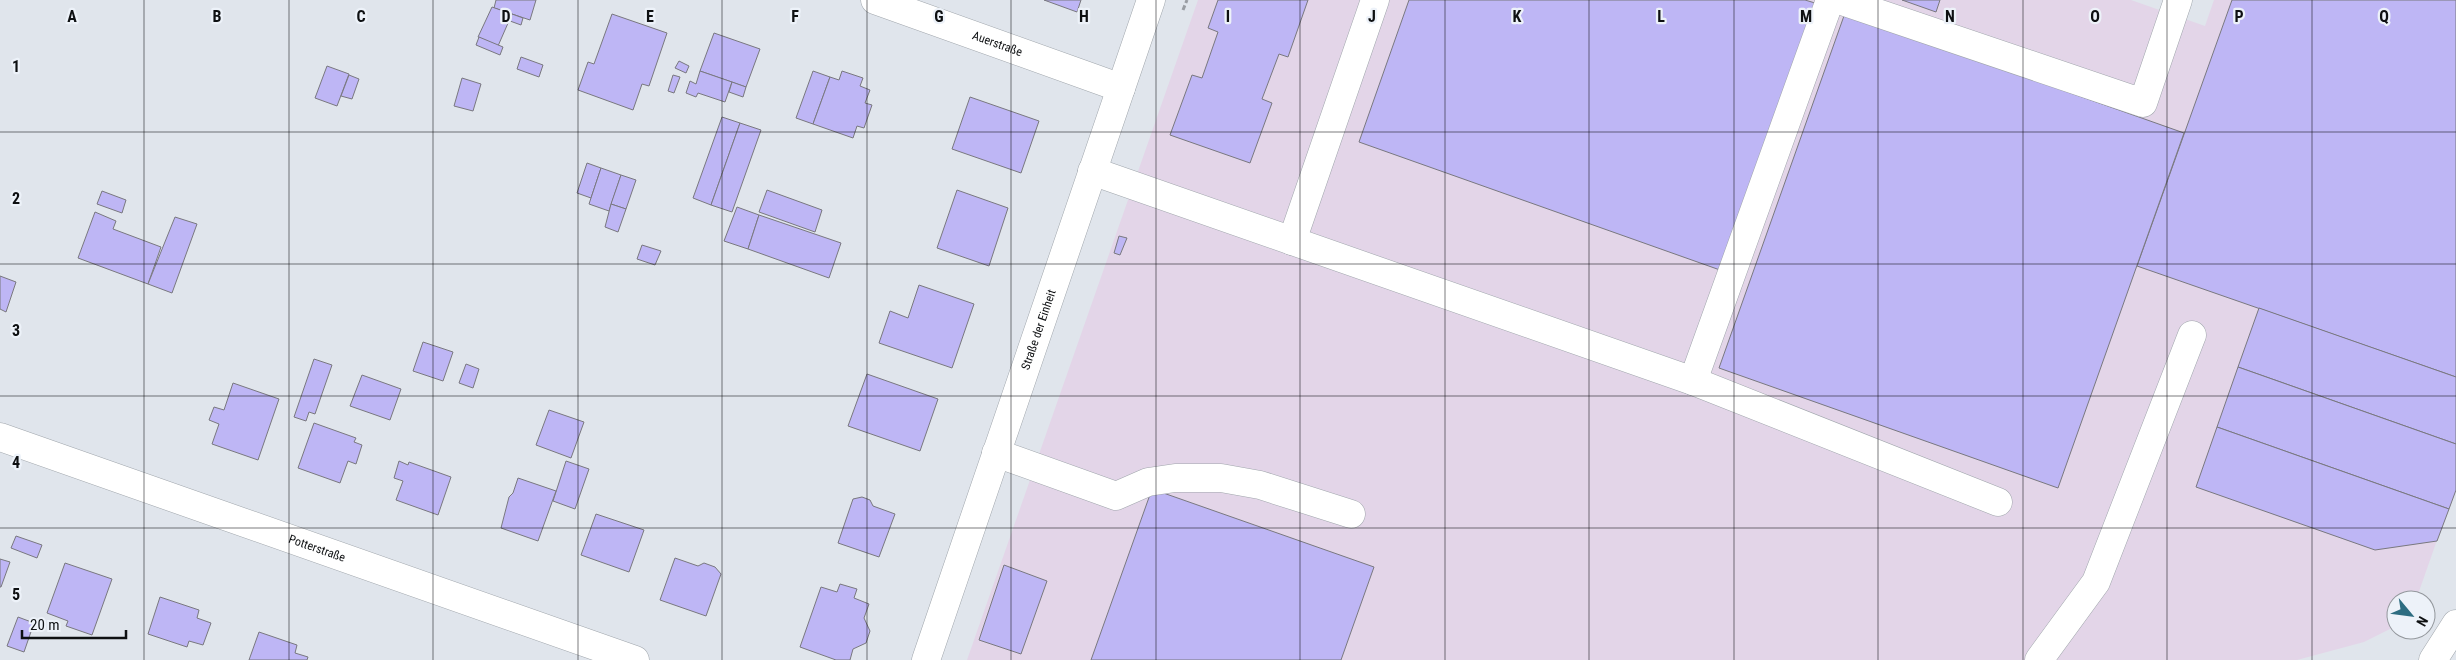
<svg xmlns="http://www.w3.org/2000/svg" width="2456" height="660" viewBox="0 0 2456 660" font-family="'Roboto Condensed',sans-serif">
	<rect width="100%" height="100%" fill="#e0e5ec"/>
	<!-- commercial -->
	<path fill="#e3d5e8" d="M1198 0H2131L2205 26 2214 0H2456V486L2416 600H2396V626L2364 642 2297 660H967Z"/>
	<!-- building -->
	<g fill="#beb6f5" stroke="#79787f">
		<path d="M496 0H536L530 20 494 8Z"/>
		<path d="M1044 0H1081L1077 12Z"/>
		<path d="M1218 0H1308L1288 57 1279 54 1262 99 1272 103 1250 163 1170 135 1192 75 1202 78 1218 32 1208 28Z"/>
		<path d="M1409 0H1805L1815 3 1720 270 1359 142Z"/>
		<path d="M1902 0H1940L1936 12Z"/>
		<path d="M2232 0H2456V377L2137 266Z"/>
		<path d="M492 7 512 14 498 46 478 37Z"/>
		<path d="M1845 13 2184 133 2058 488 1719 368Z"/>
		<path d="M512 14 523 18 521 25 510 21Z"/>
		<path d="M612 14 667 33 649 86 642 84 633 110 578 90 588 62 594 64Z"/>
		<path d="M714 33 760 49 746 87 700 71Z"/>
		<path d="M479 37 503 47 500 55 476 45Z"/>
		<path d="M521 57 543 65 539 77 517 69Z"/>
		<path d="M679 61 689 66 686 73 675 68Z"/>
		<path d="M327 66 349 74 337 106 315 98Z"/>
		<path d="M700 71 732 82 725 102 698 93 696 97 686 93 690 81 696 84Z"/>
		<path d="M813 71 830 77 813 124 796 118Z"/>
		<path d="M842 71 863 78 860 86 870 90 865 103 872 105 864 128 857 126 853 138 813 124 830 77 839 80Z"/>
		<path d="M349 75 359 79 352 99 341 96Z"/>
		<path d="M673 75 680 77 674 93 668 91Z"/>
		<path d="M462 78 481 84 473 111 454 106Z"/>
		<path d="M732 82 746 87 743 97 729 92Z"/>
		<path d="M970 97 1039 121 1021 173 952 149Z"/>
		<path d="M722 117 740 123 711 205 693 198Z"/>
		<path d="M740 123 761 130 732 212 711 205Z"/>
		<path d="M587 163 601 168 591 198 577 193Z"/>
		<path d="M601 168 621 175 609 211 589 204Z"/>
		<path d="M621 175 636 180 626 209 611 204Z"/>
		<path d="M767 190 822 210 815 232 759 212Z"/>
		<path d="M957 190 1008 208 989 266 937 248Z"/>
		<path d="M102 191 126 200 122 213 97 204Z"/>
		<path d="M611 204 626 209 618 232 605 227Z"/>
		<path d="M737 207 759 215 748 249 724 241Z"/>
		<path d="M95 212 116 221 113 229 161 247 148 284 78 258Z"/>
		<path d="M759 215 841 243 829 278 748 249Z"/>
		<path d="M175 217 197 224 172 293 148 284Z"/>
		<path d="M1119 236 1127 238 1120 255 1114 253Z"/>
		<path d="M642 245 661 251 655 265 637 259Z"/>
		<path d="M0 276 16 282 6 312 0 309Z"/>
		<path d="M919 285 974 304 952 368 879 343 890 311 908 318Z"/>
		<path d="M2259 308 2456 377V444L2238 367Z"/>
		<path d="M423 342 453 352 443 381 413 371Z"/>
		<path d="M314 359 332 365 315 414 309 412 306 421 294 417Z"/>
		<path d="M466 364 479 369 473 388 459 383Z"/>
		<path d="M2238 367 2456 444V490L2449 509 2217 427Z"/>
		<path d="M867 374 938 399 920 451 848 426Z"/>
		<path d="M362 375 401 389 390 420 350 406Z"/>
		<path d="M233 383 279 399 258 460 212 444 219 424 209 420 214 407 224 410Z"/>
		<path d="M549 410 584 422 571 458 536 445Z"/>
		<path d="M314 423 356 438 354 442 362 445 356 464 348 461 340 483 298 468Z"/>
		<path d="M2217 427 2449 509 2437 541 2375 550 2196 487Z"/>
		<path d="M399 461 408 465 409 462 451 477 438 515 396 500 403 481 394 478Z"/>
		<path d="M566 461 589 469 575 509 553 501Z"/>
		<path d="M518 478 556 491 538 541 501 528 509 497 513 493Z"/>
		<path d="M1152 489 1374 567 1341 660H1091Z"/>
		<path d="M862 497 870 500 873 506 895 514 879 557 838 543 853 499Z"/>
		<path d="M596 514 644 530 629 572 581 555Z"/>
		<path d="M16 536 42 545 37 558 11 548Z"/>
		<path d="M675 558 698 566 704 563 715 567 721 574 706 616 660 600Z"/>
		<path d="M0 559 10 562 1 587H0Z"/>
		<path d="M65 563 112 579 92 635 66 626 68 621 47 613Z"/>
		<path d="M1004 565 1047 581 1021 654 979 640Z"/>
		<path d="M840 584 857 589 854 598 869 604 864 618 870 631 866 643 853 649 850 660H836L800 647 821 587 837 592Z"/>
		<path d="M160 597 199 610 197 618 211 623 203 645 189 641 187 647 148 634Z"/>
		<path d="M18 617 34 623 24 652 7 646Z"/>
		<path d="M259 632 297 645 295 653 308 657 307 660H249Z"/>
	</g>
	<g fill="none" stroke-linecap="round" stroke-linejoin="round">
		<defs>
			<g id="minor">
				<path id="s1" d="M875 0 1121 88"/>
				<path d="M1839 0 2143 103 2178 0"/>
				<path d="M1092 171 1693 381 1830 0"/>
				<path d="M1292 241 1375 0"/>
				<path d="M1693 381 1998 502"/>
				<path id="s2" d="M0 437 635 660"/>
				<path d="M996 453 1116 496 1148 482 1175 478H1221L1260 485 1351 514"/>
				<path id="s3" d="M926 660 1151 0"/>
				<path d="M2039 660 2096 582 2192 335"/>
				<path d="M2433 660 2456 624"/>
			</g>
		</defs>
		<!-- minor casing -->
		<use href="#minor" stroke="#a0a6ac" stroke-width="29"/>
		<!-- path -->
		<path stroke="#999da3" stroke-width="3" stroke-dasharray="5 2.5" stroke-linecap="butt" d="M1183 10 1187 0"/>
		<!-- minor -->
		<use href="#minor" stroke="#fff" stroke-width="28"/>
	</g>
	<!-- grid -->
	<path fill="none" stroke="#0e1012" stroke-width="1" stroke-opacity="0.55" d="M144 0V660M289 0V660M433 0V660M578 0V660M722 0V660M867 0V660M1011 0V660M1156 0V660M1300 0V660M1445 0V660M1589 0V660M1734 0V660M1878 0V660M2023 0V660M2167 0V660M2312 0V660M0 132H2456M0 264H2456M0 396H2456M0 528H2456"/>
	<g text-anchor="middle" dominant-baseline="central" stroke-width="4.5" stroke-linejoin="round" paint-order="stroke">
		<!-- street labels -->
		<g font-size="12" fill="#0e1012" stroke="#edf2f9">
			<text stroke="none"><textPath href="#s1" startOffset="130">Auerstraße</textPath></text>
			<text stroke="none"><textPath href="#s3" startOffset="349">Straße der Einheit</textPath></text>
			<text stroke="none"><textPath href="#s2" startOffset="336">Potterstraße</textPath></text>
		</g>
	</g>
	<g font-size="16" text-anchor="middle" font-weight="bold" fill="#0e1012" stroke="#edf2f9" stroke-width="4.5" stroke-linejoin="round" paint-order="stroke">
		<text x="72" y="22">A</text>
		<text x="217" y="22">B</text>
		<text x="361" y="22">C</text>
		<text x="506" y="22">D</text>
		<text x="650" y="22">E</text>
		<text x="795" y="22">F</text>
		<text x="939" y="22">G</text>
		<text x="1084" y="22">H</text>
		<text x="1228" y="22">I</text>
		<text x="1372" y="22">J</text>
		<text x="1517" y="22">K</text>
		<text x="1661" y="22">L</text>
		<text x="1806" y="22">M</text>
		<text x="1950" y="22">N</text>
		<text x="2095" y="22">O</text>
		<text x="2239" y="22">P</text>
		<text x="2384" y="22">Q</text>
		<text x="16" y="72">1</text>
		<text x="16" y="204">2</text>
		<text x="16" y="336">3</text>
		<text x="16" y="468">4</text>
		<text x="16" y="600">5</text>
	</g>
	<!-- north arrow -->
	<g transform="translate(2411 615) rotate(119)"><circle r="24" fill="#edf2f9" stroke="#94989d"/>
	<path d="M0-4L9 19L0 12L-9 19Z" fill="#2d6c81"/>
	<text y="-8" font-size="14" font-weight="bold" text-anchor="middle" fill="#0e1012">N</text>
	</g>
	<!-- scale -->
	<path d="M22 630v8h104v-8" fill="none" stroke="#0e1012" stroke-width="2.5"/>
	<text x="30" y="630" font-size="15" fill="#0e1012" stroke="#edf2f9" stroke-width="4" paint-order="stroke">20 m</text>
</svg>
